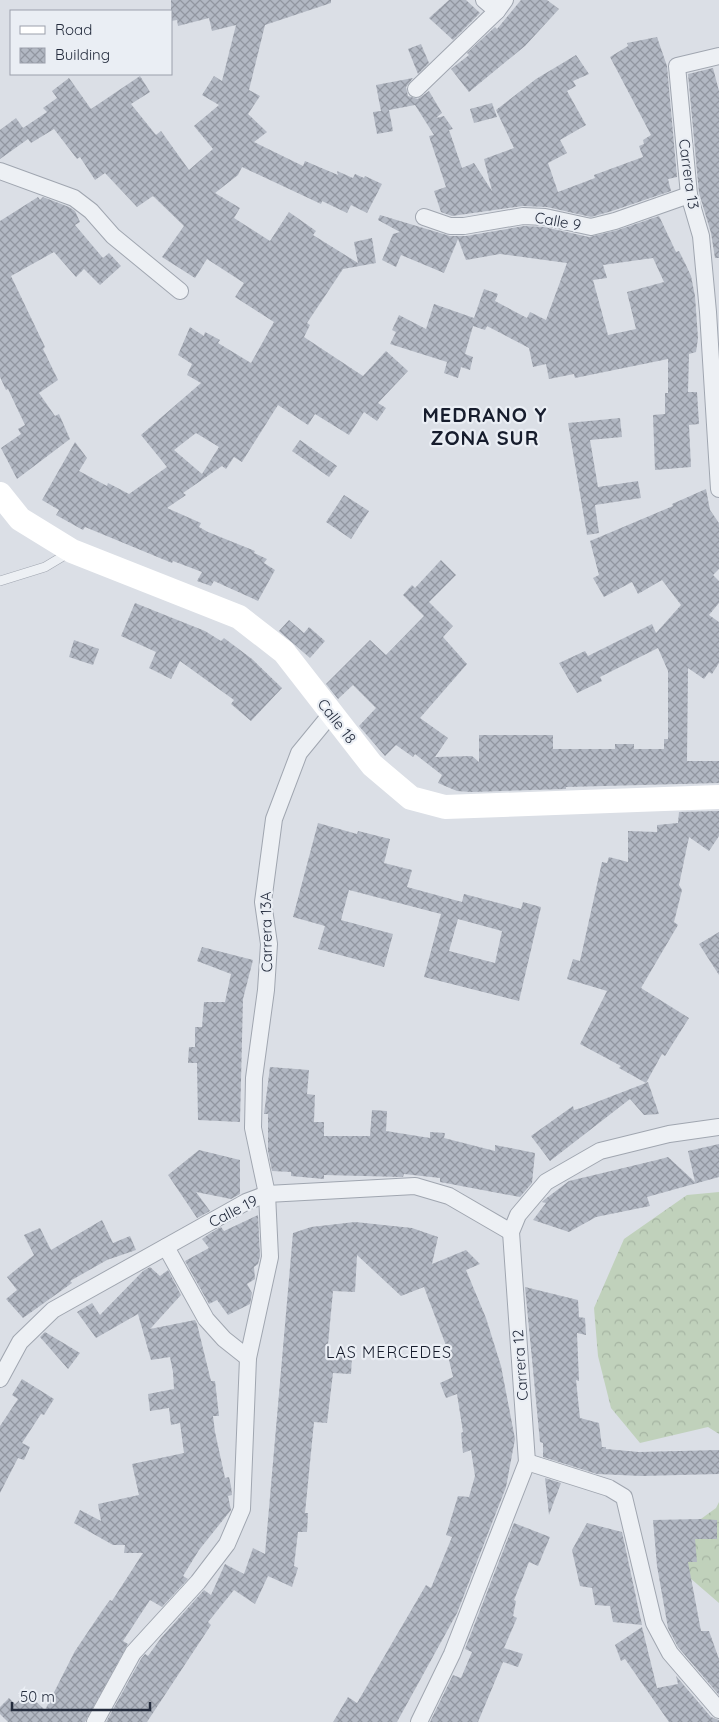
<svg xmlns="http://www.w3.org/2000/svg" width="719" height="1722" viewBox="0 0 719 1722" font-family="Quicksand,sans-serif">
	<defs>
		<pattern id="forest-crowns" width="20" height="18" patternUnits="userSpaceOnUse" patternTransform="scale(1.25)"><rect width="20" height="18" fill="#c0d1bb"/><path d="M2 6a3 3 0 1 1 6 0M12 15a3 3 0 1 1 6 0" fill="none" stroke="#a5b4a2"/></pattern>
		<pattern id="building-cross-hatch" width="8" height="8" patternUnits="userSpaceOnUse" patternTransform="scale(1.25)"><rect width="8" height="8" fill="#b2b8c3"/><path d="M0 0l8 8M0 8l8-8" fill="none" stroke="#9196a0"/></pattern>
	</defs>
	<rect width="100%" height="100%" fill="#dbdfe6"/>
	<!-- forest -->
	<g fill="url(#forest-crowns)">
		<path d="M719 1192V1434L708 1427 640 1443 611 1408 598 1356 594 1308 624 1239 687 1195Z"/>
		<path d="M719 1502V1603L668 1559 683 1532 716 1508Z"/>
	</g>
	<!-- building -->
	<g fill="url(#building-cross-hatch)" fill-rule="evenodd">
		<path d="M171 0H331V3L265 25 249 90 260 96 248 114 267 132 254 142 303 166 305 161 338 175 337 171 353 178 355 174 364 178 365 176 382 184 367 213 351 205 347 213 322 201 321 204 242 167 238 175 215 193 240 208 234 218 270 241 289 212 316 231 313 235 358 263 354 242 372 238 376 263 343 269 307 323 310 325 304 337 363 376 386 351 408 371 378 403 386 408 377 421 364 412 349 435 315 414 308 425 278 405 242 462 234 457 226 469 222 466 183 493 186 495 167 508 201 523 199 527 208 532 255 551 254 553 267 559 264 563 275 570 258 601 214 581 211 586 197 581 202 572 173 561 172 563 85 527 83 530 56 515 59 510 42 500 75 442 87 458 79 471 107 486 108 483 129 494 167 467 141 435 201 383 187 375 192 364 178 355 190 327 204 336 205 332 220 340 218 343 251 363 274 322 235 297 244 283 207 259 195 278 162 257 184 226 153 196 137 207 105 173 95 180 80 157 77 159 54 129 31 143 28 139 0 159V130L16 118 23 128 47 112 43 108 57 98 52 91 69 78 91 109 140 76 150 92 131 104 156 135 161 131 189 170 213 149 194 126 219 105 202 95 214 76 222 81 236 25 212 31 209 18 178 26 177 20 171 21ZM196 433 219 447 202 474 174 450Z"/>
		<path d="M449 0H466L480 13 453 40 429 18Z"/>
		<path d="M521 0H547L559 9 525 46 469 92 451 69 469 55 467 53 495 27 497 29Z"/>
		<path d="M657 37 667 66 677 177 668 179 671 191 612 211 591 217 547 207 523 206 452 216 441 212 434 191 446 187 429 136 434 135 415 105 389 110 393 131 377 134 373 112 381 111 376 85 413 78 406 87 408 96 418 99 429 91 442 113 436 118 444 116 453 129 449 130 462 168 474 163 492 191 484 159 514 148 496 110 536 79 576 55 589 74 573 81 576 86 567 91 586 125 560 140 567 153 548 163 558 192 595 178 594 175 643 157 639 146 644 144 643 140 651 135 610 57 628 46 627 43Z"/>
		<path d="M421 44 429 63 418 74 408 49Z"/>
		<path d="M713 68 719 91V258H715L711 233 699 193 688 74Z"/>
		<path d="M492 103 497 117 474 123 470 109Z"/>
		<path d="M38 197 40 200 43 197 69 207 75 211 80 222 75 225 103 258 109 253 121 266 100 285 84 269 76 277 54 252 11 276 45 347 43 349 58 380 39 393 55 416 59 414 70 439 17 479 1 448 21 434 18 429 25 425 8 389 6 390 0 377V221Z"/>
		<path d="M380 215 450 236H466L524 226 544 227 589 237 618 230 659 216 676 252 679 251 684 261 691 276 695 296 698 338 696 352 689 354 688 392H697L699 424 689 425 691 467 655 470 653 415 665 414V393H668V359L575 378 574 374 549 379 546 364 533 367 529 348 487 326 485 330 473 326 465 354 473 357 470 370 461 367 458 378 444 373 447 362 390 344 396 332 392 330 399 315 426 329 434 304 474 318 484 289 498 294 495 301 527 318 530 312 546 320 567 263 500 254 466 260 458 239 444 273 401 255 396 267 382 260 393 234 400 232 378 220ZM653 258 664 282 627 292 636 329 608 335 593 280 607 278 603 265Z"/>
		<path d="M620 418 622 437 590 440 598 487 638 481 641 498 595 505 599 533 587 535 568 423Z"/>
		<path d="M300 440 337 466 329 477 292 451Z"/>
		<path d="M706 489 710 510 719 523V569L713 575 719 581V603L709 615 719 622V663L712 674 709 672 704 679 688 668 687 761H719V783L566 787V789L471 792 457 791 438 783 442 775 415 754 413 757 396 745 385 756 359 726 376 708 353 685 338 699 326 684 370 640 386 655 424 616 403 595 412 585 415 588 441 560 456 575 429 602 453 626 443 637 467 664 420 718 448 738 435 757 472 756 479 762V735H553V749H615V744H634V749H664V739H668V671L658 648 600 677 602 681 577 693 559 663 585 651 588 656 652 624 656 633 681 605 662 580 638 594 632 582 604 597 593 578 599 575 590 541 673 506 672 504Z"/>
		<path d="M344 495 369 511 351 539 326 522Z"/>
		<path d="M135 603 205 631 221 641 224 638 252 659 282 688 251 721 231 704 234 700 180 661 171 679 149 668 156 652 121 636Z"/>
		<path d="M289 620 304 633 309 627 325 641 310 658 279 631Z"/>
		<path d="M74 640 99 649 93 665 69 657Z"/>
		<path d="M719 811V836L709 851 689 837 679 885 682 890 674 922 678 925 641 988 689 1018 665 1056 662 1054 646 1083 648 1082 659 1114 644 1115 630 1099 550 1161 531 1136 573 1106 574 1110 581 1108 646 1083 619 1068 621 1066 580 1044 607 991 567 979 573 959 580 961 602 862 607 863 609 857 628 862V831L657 832V825L678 823 679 812Z"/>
		<path d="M318 823 357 834 358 831 390 839 384 863 412 870 407 887 462 902 464 894 521 909 523 902 541 907 519 1001 424 977 441 914 349 890 341 920 393 934 384 967 318 949 325 926 293 917ZM458 919 502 931 495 963 449 951Z"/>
		<path d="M719 932V975L699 944Z"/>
		<path d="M202 947 253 960 243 999 240 1122 198 1120 197 1063H188L189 1047H195V1027H202L204 1002H225L231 974 197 961Z"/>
		<path d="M270 1067 309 1070 307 1094 315 1095 314 1122H324V1136H370L372 1110 387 1111 386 1131 430 1138V1132L445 1133 444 1138 495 1151V1145L535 1153 532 1183 520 1197 440 1182V1178L404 1174 403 1177 324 1175V1179L291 1176V1172L272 1171 268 1151V1114H264Z"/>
		<path d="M719 1144V1177L647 1197 650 1206 596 1217 569 1232 533 1220 546 1203 542 1202 544 1200 569 1181 661 1159 668 1157 695 1182 688 1151Z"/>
		<path d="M199 1150 240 1160V1194L231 1199 196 1192 210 1211 197 1218 168 1175Z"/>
		<path d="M258 1215 260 1256 258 1264 254 1267 255 1279 247 1284 252 1293 250 1304 228 1315 217 1300 209 1304 185 1261 209 1248 202 1239 209 1234 221 1227 224 1231Z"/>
		<path d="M102 1220 113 1243 130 1236 136 1250 107 1260 70 1281 72 1283 23 1318 6 1299 17 1290 7 1277 34 1255 24 1235 40 1228 51 1250Z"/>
		<path d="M355 1222 412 1228 438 1237 432 1264 466 1250 480 1264 466 1270 486 1318 501 1366 515 1439 506 1487 457 1613 397 1722H333L348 1697 357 1703 426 1585 431 1588 452 1537 446 1535 458 1496 469 1497 475 1476 471 1450 463 1453 461 1433 463 1432 457 1394 446 1398 440 1383 453 1377 445 1343 424 1287 401 1296 357 1255 355 1292 333 1291 327 1355 352 1356 351 1374 333 1373 327 1423 314 1422 305 1513H308L307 1532H298L294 1566 298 1568 292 1587 268 1576 255 1604 234 1590 208 1622 211 1625 147 1722H106L141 1659 145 1654 148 1656 161 1638 204 1590 211 1595 225 1564 244 1574 253 1548 265 1554 293 1233 311 1227Z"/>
		<path d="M150 1267 160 1276 168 1270 181 1295 150 1329 195 1320 197 1324 211 1381H215L219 1416H213L215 1432 225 1478 229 1477 231 1486 232 1495 228 1496 231 1510 199 1550 183 1576 188 1579 162 1607 150 1600 123 1641 128 1644 85 1722H8L0 1714V1707L9 1698 15 1704 27 1693 45 1710 75 1651 102 1611 110 1600 112 1601 143 1553H124L125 1545H113L74 1523 80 1510 101 1521 98 1504 139 1495 132 1464 184 1453 180 1423 171 1425 169 1408 150 1411 148 1394 174 1389 173 1372 170 1357 151 1360 138 1314 96 1338 77 1312 92 1303 100 1315 143 1271Z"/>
		<path d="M525 1287 578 1300 579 1317 585 1318 586 1335 577 1333 579 1381 576 1380 580 1418 599 1423 602 1447H606V1449L639 1452 719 1450V1474L642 1476 597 1474 543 1457V1443L540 1442Z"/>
		<path d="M45 1332 80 1353 68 1369 40 1337Z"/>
		<path d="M22 1379 54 1399 44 1415 41 1414 22 1443 30 1447 24 1460 18 1458 0 1493V1426L18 1399 12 1395Z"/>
		<path d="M545 1478 561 1483 549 1515Z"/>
		<path d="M701 1519 717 1520V1539H695L697 1562H688L701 1631H709L719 1659V1695L678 1647 668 1628 657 1566 653 1520Z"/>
		<path d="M514 1523 550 1537 538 1566 529 1562 514 1600 516 1601 513 1616 517 1618 504 1648 523 1654 518 1667 503 1662 478 1722H430L453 1675 461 1678 472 1652 465 1649Z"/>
		<path d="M587 1523 622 1532 642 1625 613 1622 610 1606 595 1605 592 1588 580 1586 572 1550Z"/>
		<path d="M642 1627 657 1688 678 1684 676 1676 711 1717 719 1720V1722H669L625 1659 621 1661 615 1645Z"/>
	</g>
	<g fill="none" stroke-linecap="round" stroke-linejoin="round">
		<defs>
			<path id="service" d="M0 581 45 567 70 552"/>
			<g id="minor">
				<path d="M484 0 497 11"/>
				<path d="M719 56 677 66 689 195 701 236 708 312 719 489"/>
				<path d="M416 89 497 11 505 0"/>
				<path d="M0 171 74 198 91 211 113 236 180 291"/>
				<path d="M424 217 450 226H464L523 216 545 217 591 227 615 221 689 195"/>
				<path d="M166 1247 206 1319 224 1339 248 1358"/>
				<path d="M0 1379 20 1342 53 1310 246 1202 267 1194 415 1186 449 1196 511 1232"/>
				<path d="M527 1462 609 1488 624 1497 654 1623 670 1653 719 1710"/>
				<path d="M95 1722 133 1653 198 1582 227 1544 242 1509 248 1358 270 1257 267 1194 253 1128 254 1078 266 990 269 944 263 902 274 819 299 753 331 714"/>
				<path d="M419 1722 452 1654 527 1462 511 1232 518 1215 546 1182 600 1151 669 1134 719 1127"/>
			</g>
		</defs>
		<!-- service casing -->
		<use href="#service" stroke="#a0a6b0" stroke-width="10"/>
		<!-- minor casing -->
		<use href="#minor" stroke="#a0a6b0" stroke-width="18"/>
		<!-- service -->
		<use href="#service" stroke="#edf0f4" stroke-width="9"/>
		<!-- minor -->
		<use href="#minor" stroke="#edf0f4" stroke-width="16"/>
		<!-- secondary -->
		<path stroke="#fff" stroke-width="24" d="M0 494 20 519 72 551 239 617 284 652 372 765 411 798 445 807 719 797"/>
	</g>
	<g text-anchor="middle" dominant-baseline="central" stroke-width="4.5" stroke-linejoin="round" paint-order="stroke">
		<!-- street labels -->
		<g font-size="15" fill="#242c3d" stroke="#eaeef4">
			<text transform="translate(689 174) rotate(82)">Carrera 13</text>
			<text transform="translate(558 221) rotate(10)">Calle 9</text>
			<text transform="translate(337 721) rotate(52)">Calle 18</text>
			<text transform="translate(266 932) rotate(-91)">Carrera 13A</text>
			<text transform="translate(233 1211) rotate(-27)">Calle 19</text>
			<text transform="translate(520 1365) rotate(-94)">Carrera 12</text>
		</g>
		<!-- neighbourhood labels -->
		<g font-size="16" letter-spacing="1" fill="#171d2d" stroke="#eaeef4">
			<text x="389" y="1352">LAS MERCEDES</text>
		</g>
		<!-- district labels -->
		<g font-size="20" font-weight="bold" letter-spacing="1" fill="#171d2d" stroke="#eaeef4">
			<text x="485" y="414">MEDRANO Y<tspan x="485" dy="23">ZONA SUR</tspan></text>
		</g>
	</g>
	<!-- legend -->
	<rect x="10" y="10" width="162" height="65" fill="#eaeef4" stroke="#9ba0ab"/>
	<rect x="20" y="26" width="25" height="8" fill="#ffffff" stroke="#9ba0ab"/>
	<text x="55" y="35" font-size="15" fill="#242c3d">Road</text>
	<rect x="20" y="48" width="25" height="15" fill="url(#building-cross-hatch)" stroke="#9ba0ab"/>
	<text x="55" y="60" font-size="15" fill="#242c3d">Building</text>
	<!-- scale -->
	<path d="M12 1702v8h138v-8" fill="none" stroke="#242c3d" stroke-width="2.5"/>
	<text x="20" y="1702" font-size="15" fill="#242c3d" stroke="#eaeef4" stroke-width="4" paint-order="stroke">50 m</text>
</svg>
